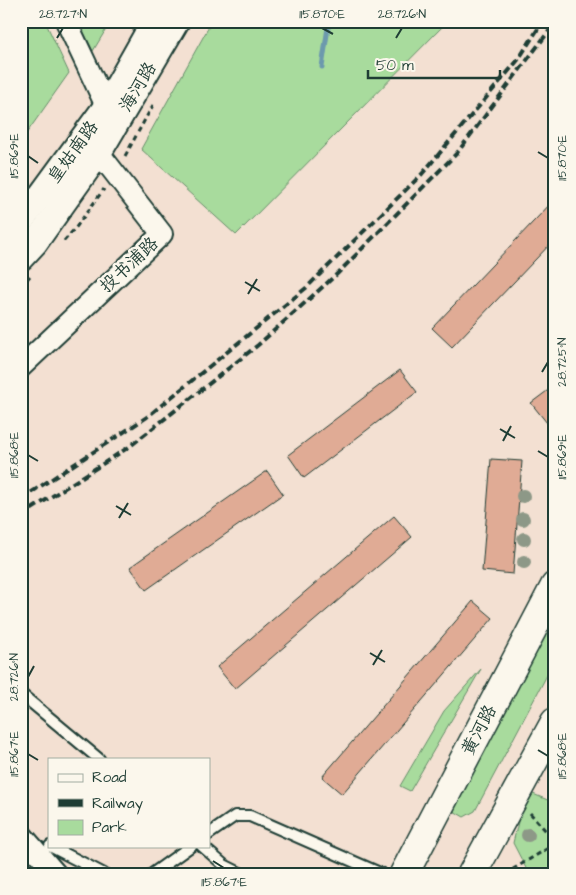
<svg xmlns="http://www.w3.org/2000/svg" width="576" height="895" viewBox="0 0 576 895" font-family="'Architects Daughter','LXGW WenKai TC',sans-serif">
	<rect width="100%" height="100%" fill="#f3e0d2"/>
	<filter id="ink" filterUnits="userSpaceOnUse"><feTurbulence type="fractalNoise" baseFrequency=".02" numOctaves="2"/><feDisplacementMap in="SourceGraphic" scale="10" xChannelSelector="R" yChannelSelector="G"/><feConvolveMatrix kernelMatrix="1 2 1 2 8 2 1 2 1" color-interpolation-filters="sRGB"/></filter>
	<g filter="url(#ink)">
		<!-- green -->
		<g fill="#a8db9d" stroke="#648c68">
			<path d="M21 21H45L69 73 21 141Z"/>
			<path d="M78 21H111L93 51Z"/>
			<path d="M212 21H448L236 235 141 149Z"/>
			<path d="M555 600V660L475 811 464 817 450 809Z"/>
			<path d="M481 669 410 791 400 786 444 711Z"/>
			<path d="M533 794 555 803V874H529L513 843 519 818Z"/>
		</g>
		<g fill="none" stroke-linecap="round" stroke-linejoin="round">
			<!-- stream -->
			<path stroke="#6c99ad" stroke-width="5" d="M322 67 329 21"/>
		</g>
		<!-- building -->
		<g fill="#e0ab95" stroke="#1f3d34">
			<path d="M555 199V239L452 347 432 328Z"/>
			<path d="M400 370 417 392 304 478 288 455Z"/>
			<path d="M555 385V433L531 403Z"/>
			<path d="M491 459 522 461 513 574 482 571Z"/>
			<path d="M267 471 283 494 146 590 130 567Z"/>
			<path d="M394 516 412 537 235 689 217 667Z"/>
			<path d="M473 601 493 618 342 794 322 777Z"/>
		</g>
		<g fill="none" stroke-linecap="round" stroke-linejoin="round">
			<defs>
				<g id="service">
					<path d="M21 694 99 759"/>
					<path d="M209 834 235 816H250L382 874"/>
					<path d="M50 846 104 874"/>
					<path d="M202 846 224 865 242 874"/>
					<path d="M152 874 191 846"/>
				</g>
				<g id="minor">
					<path d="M66 21 106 106"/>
					<path d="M21 367 162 234 99 153"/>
					<path d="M21 834 56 874"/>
				</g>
				<g id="tertiary">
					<path d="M21 222 106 106 154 21"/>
					<path d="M21 258 35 243 99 153 177 21"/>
				</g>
				<g id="secondary">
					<path d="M404 874 555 586"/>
					<path d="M472 874 555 722"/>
				</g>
			</defs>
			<!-- service casing -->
			<use href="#service" stroke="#1f3d34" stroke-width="14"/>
			<!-- minor casing -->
			<use href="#minor" stroke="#1f3d34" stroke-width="24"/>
			<!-- tertiary casing -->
			<use href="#tertiary" stroke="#1f3d34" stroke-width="28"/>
			<!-- secondary casing -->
			<use href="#secondary" stroke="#1f3d34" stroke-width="31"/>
			<!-- path -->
			<g stroke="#1f3d34" stroke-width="3" stroke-dasharray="5 4" stroke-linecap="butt">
				<path d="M125 156 153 105"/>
				<path d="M64 241 77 226 104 189"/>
				<path d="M21 286 30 276"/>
				<path d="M530 813 555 841"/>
				<path d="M505 874 555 844"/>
			</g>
			<!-- service -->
			<use href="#service" stroke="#fbf7ec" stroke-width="10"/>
			<!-- minor -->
			<use href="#minor" stroke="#fbf7ec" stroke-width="20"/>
			<!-- tertiary -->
			<use href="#tertiary" stroke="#fbf7ec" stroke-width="24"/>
			<!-- secondary -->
			<use href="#secondary" stroke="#fbf7ec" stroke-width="28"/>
			<!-- rail -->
			<g stroke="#1f3d34" stroke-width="4" stroke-dasharray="8 4" stroke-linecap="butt">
				<path d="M21 499 147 417 306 288 422 174 518 60 543 21"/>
				<path d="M21 516 129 447 258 345 337 274 457 153 555 23"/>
			</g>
		</g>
		<!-- trees -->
		<g fill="#8d9887">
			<circle cx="523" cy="496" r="7"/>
			<circle cx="523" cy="519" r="7"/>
			<circle cx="524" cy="539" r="7"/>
			<circle cx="524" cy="562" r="7"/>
			<circle cx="528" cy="835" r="7"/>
		</g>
	</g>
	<!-- ticks -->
	<path fill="none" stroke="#1f3d34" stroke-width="2" d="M322 28 333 34M57 38 63 28M396 38 402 28M538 152 548 158M28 156 38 163M245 282 260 291M248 294 257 279M542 372 548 362M500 429 515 438M503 441 511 426M538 451 548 457M28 455 38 461M116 506 131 515M119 518 128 503M370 653 385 662M373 665 382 650M28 677 34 666M538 750 548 756M28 754 38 760M213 861 224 868"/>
	<g text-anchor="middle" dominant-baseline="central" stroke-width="5" stroke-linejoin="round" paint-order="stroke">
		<!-- street labels -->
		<g font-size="18" fill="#1f3d34" stroke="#fbf7ec">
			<text transform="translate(138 87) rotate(-59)">海河路</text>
			<text transform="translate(73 152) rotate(-54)">皇姑南路</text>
			<text transform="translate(129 265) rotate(-43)">投书浦路</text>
			<text transform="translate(479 730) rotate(-62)">黄河路</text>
		</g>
	</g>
	<!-- margin -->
	<rect width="576" height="895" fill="none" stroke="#fbf7ec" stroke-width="55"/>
	<!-- legend -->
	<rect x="48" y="758" width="162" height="90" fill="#fbf7ec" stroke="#a3ada2"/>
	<rect x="58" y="774" width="25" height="8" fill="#fbf7ec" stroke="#a3ada2"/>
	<text x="92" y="782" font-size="15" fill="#1f3d34">Road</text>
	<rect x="58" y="799" width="25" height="8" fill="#1f3d34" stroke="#a3ada2"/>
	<text x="92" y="808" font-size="15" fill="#1f3d34">Railway</text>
	<rect x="58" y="820" width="25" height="15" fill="#a8db9d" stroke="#a3ada2"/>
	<text x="92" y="832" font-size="15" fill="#1f3d34">Park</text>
	<!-- scale -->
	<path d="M368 70v8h132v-8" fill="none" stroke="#1f3d34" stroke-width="2.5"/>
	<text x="376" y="70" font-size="15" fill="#1f3d34" stroke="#fbf7ec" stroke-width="4" paint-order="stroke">50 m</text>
	<rect x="28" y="28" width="520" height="840" fill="none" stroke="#1f3d34" stroke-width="2"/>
	<g font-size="12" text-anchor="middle" fill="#1f3d34">
		<text x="63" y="18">28.727°N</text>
		<text x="322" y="18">115.870°E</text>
		<text x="402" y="18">28.726°N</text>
		<text transform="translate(14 156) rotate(-90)" y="4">115.869°E</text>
		<text transform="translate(562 158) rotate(-90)" y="4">115.870°E</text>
		<text transform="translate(562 362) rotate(-90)" y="4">28.725°N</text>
		<text transform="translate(14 455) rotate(-90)" y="4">115.868°E</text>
		<text transform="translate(562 457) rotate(-90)" y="4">115.869°E</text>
		<text transform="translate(14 677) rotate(-90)" y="4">28.726°N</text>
		<text transform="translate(14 754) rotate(-90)" y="4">115.867°E</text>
		<text transform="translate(562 756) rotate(-90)" y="4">115.868°E</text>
		<text x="224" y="886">115.867°E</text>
	</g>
</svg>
